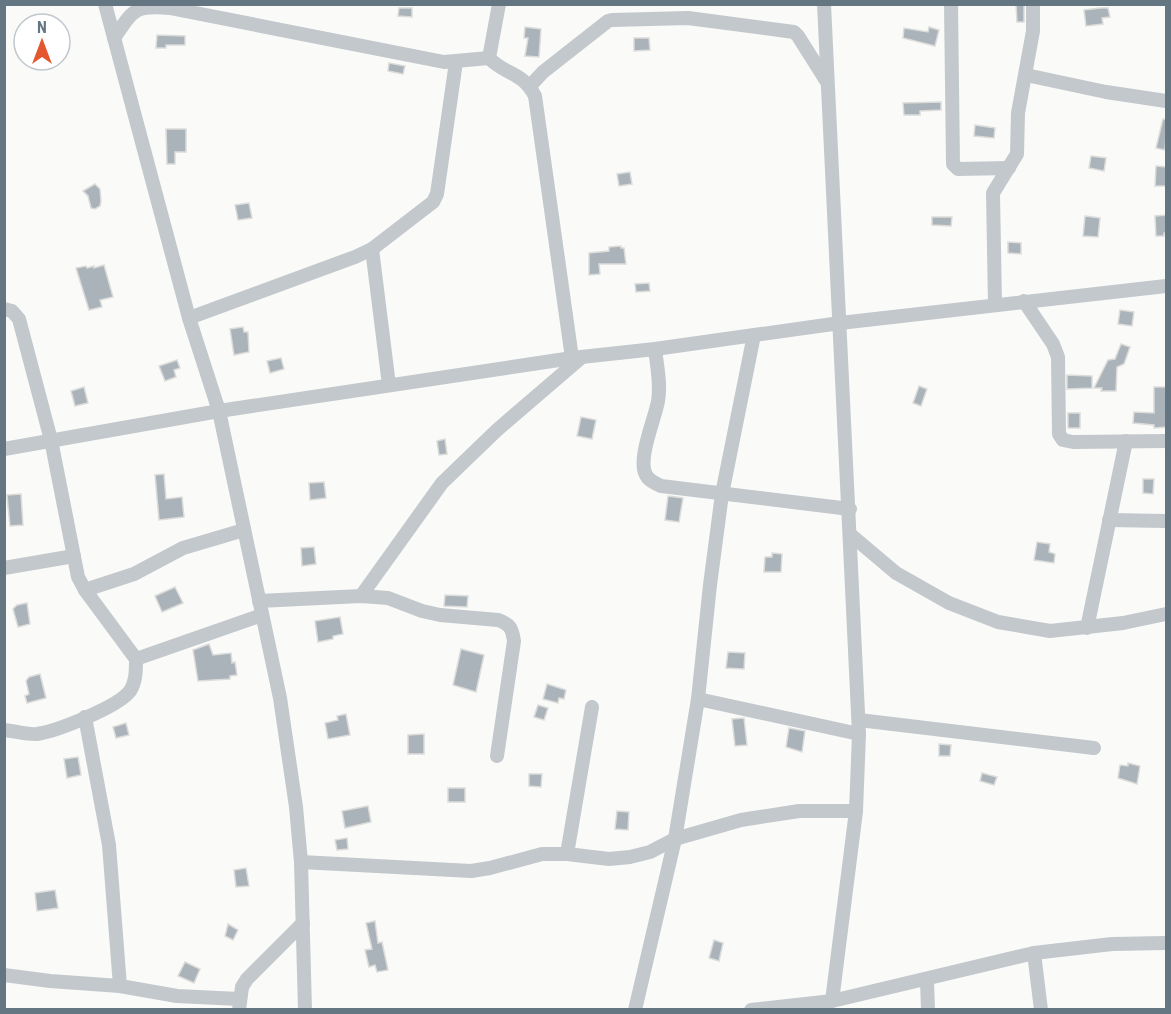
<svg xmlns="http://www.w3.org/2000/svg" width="1171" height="1014" viewBox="0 0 1171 1014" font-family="'Roboto Condensed',sans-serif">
	<rect width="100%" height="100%" fill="#fafaf8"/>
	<!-- building -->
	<g fill="#aab3b9" stroke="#dcdcda" stroke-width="1.5">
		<path d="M1016 4H1024V22H1017Z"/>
		<path d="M399 8H412V17L398 16Z"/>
		<path d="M1101 8H1108L1110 17 1102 18 1103 24 1086 26 1084 10Z"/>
		<path d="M525 27 541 29 539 57 525 56 528 38H524Z"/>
		<path d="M929 27 939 30 935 46 903 38 904 28 928 32Z"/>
		<path d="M157 35 185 36V45H166V48H156Z"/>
		<path d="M634 38H649L650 50 634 51Z"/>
		<path d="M389 63 405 66 403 74 388 71Z"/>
		<path d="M941 102V110L920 111V115H904L903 103Z"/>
		<path d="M1163 119 1167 120 1165 150 1156 148Z"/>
		<path d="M975 125 995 128 994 138 974 136Z"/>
		<path d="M166 129H186V152H175V164H167Z"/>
		<path d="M1091 156 1106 158 1104 171 1089 168Z"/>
		<path d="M1156 166 1167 167V186H1155Z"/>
		<path d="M630 172 632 184 619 186 617 174Z"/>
		<path d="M95 184 100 189 101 201 100 206 95 209 91 208 88 196 83 191Z"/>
		<path d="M249 203 252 218 238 220 235 205Z"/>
		<path d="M1167 215V233H1164V236H1156L1155 216Z"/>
		<path d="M1085 216 1100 218 1098 237 1083 236Z"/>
		<path d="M932 217H952L951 226 932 225Z"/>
		<path d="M1008 242 1021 243V254L1008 253Z"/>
		<path d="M621 246V248H624L626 264H599L600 274 589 275V253L609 251V247Z"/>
		<path d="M104 265 113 297 100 300 102 307 89 310 76 268 86 266 87 268 94 266V268Z"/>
		<path d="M649 283 650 291 636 292 635 284Z"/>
		<path d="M1120 310 1134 312 1132 326 1118 324Z"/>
		<path d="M243 327 244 332H248L249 352 234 355 230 329Z"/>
		<path d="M1121 344 1130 347 1124 364 1117 367 1116 391H1101L1102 388H1094L1108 360 1115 359Z"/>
		<path d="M281 358 284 369 270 373 267 361Z"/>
		<path d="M177 360 180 368 174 370 176 377 165 381 159 366Z"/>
		<path d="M1067 375 1092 376V388L1067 389Z"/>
		<path d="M919 386 927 389 921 406 913 403Z"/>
		<path d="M84 387 88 403 75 406 71 391Z"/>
		<path d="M1154 387H1167V427L1154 428V425L1133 423 1134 412 1154 413Z"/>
		<rect x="1068" y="413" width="12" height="15"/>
		<path d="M581 417 596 420 592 439 577 436Z"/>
		<path d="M445 439 447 454 439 455 437 441Z"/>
		<path d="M164 474 166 499 182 497 184 517 159 520 155 475Z"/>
		<path d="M1143 479H1154L1153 494 1143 493Z"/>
		<path d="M324 482 326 498 310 500 309 483Z"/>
		<path d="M21 494 23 525 10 526 7 495Z"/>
		<path d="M668 496 683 498 679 522 665 520Z"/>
		<path d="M1037 542 1050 544 1049 552 1055 554 1054 563 1034 560Z"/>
		<path d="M314 547 316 564 302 566 301 548Z"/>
		<path d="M772 553 782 554 781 572H764L765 557H772Z"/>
		<path d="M175 587 183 603 162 612 155 596Z"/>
		<path d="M445 595 468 596 467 607 444 606Z"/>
		<path d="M27 603 30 624 18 627 13 609 17 605Z"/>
		<path d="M340 617 343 634 333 636V639L318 642 315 621Z"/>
		<path d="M209 644 213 655 231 653 232 663 235 662 237 675 230 676V679L198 681 193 650Z"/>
		<path d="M461 649 484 655 476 692 453 685Z"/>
		<path d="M728 652 745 653 744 669 726 668Z"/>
		<path d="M40 674 46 698 27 703 25 696 29 694 26 681 29 677Z"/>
		<path d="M547 684 566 690 564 699 559 698 558 703 543 699Z"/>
		<path d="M538 705 548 708 544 720 534 717Z"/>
		<path d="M346 714 350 735 328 739 325 723 338 720 337 716Z"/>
		<path d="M744 718 747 745 735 746 732 719Z"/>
		<path d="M126 723 129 735 116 738 113 727Z"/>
		<path d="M789 728 805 731 802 752 786 747Z"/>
		<path d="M424 734V754H408V735Z"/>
		<path d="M939 744 951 745 950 756H939Z"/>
		<path d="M78 757 81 775 67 778 64 759Z"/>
		<path d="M1128 763 1140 766 1137 784 1118 778 1120 765 1128 766Z"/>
		<path d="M982 773 997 777 994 785 980 781Z"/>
		<path d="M529 774H542L541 787 529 786Z"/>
		<rect x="448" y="788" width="17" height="14"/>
		<path d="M368 806 371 822 345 828 342 811Z"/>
		<path d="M617 811 629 812 628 830 615 829Z"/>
		<path d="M347 838 348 849 337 850 335 840Z"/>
		<path d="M246 868 249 886 236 887 234 870Z"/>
		<path d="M55 890 58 908 37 911 35 893Z"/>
		<path d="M375 921 378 943 382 942 388 970 377 972 375 965 369 967 365 950 372 949 366 923Z"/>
		<path d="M228 924 238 930 233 940 225 936Z"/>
		<path d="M714 940 723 943 719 961 709 958Z"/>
		<path d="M185 962 200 969 194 983 178 976Z"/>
	</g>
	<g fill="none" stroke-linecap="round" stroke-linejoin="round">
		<!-- minor -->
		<g stroke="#c3c8cc" stroke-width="14">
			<path d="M105 4 189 318 219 411 280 698 296 807 301 862 305 1010"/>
			<path d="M499 4 489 58C505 75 522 71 535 96L572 358"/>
			<path d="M824 4 859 734 856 811 832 1001"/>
			<path d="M951 4 953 164 958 169 1009 168"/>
			<path d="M114 38C134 9 134 5 170 8L444 62 489 58"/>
			<path d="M1026 75 1106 92 1166 101"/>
			<path d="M530 86 543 72 608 21 612 20 688 18 794 32 798 36 827 82"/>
			<path d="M372 249 389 385"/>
			<path d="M1024 301 1053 344 1058 357 1059 434 1063 440 1073 442 1166 441"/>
			<path d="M995 305 993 193 1017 154 1018 113 1033 31V4"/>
			<path d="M4 309 12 311 19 319 51 440 78 577 85 590 134 574 183 548 244 530"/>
			<path d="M189 318 355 257 372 249 433 202 437 194 456 62"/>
			<path d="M655 349C657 366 661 385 658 401 655 419 637 459 646 475 649 481 655 483 661 486L850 509"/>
			<path d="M4 449 219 411 572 358 655 349 840 323 1166 286"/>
			<path d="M1109 520 1166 521"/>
			<path d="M851 535 896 573 949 603 998 622 1050 631 1123 623 1166 614"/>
			<path d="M4 568 74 556"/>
			<path d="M85 590 136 659"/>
			<path d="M361 596 442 483 497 430 582 357"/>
			<path d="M259 601 361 596 388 598 422 611 440 615 498 620C510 624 512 628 514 641L497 756"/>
			<path d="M1087 628 1126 441"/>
			<path d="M698 699 859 734"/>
			<path d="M85 717 109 845 120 986"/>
			<path d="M859 720 1094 748"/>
			<path d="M4 730C15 731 27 735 37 734 57 731 118 707 130 691 136 682 136 671 136 659L262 615"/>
			<path d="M567 854 592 707"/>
			<path d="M301 862 471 871 490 868 542 854H567L609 859 630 857 650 852 675 839 741 820 799 811H856"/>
			<path d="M1034 953 1041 1010"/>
			<path d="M4 975 50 981 120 986 177 996 239 999"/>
			<path d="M927 980 928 1010"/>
			<path d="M239 1010 242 987 247 979 303 923"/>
			<path d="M635 1010 675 839 698 699 710 585 722 494 754 335"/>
			<path d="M751 1010 832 1001 1034 953 1112 944 1166 943"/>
		</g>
	</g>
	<!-- border -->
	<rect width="1171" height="1014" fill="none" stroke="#657683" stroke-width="12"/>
	<!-- north arrow -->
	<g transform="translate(42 42)"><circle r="28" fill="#ffffff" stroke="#c1c8cd" stroke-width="1.5"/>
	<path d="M0-4.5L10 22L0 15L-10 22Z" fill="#e4572e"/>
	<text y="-9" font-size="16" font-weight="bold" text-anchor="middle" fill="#657683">N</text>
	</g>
</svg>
